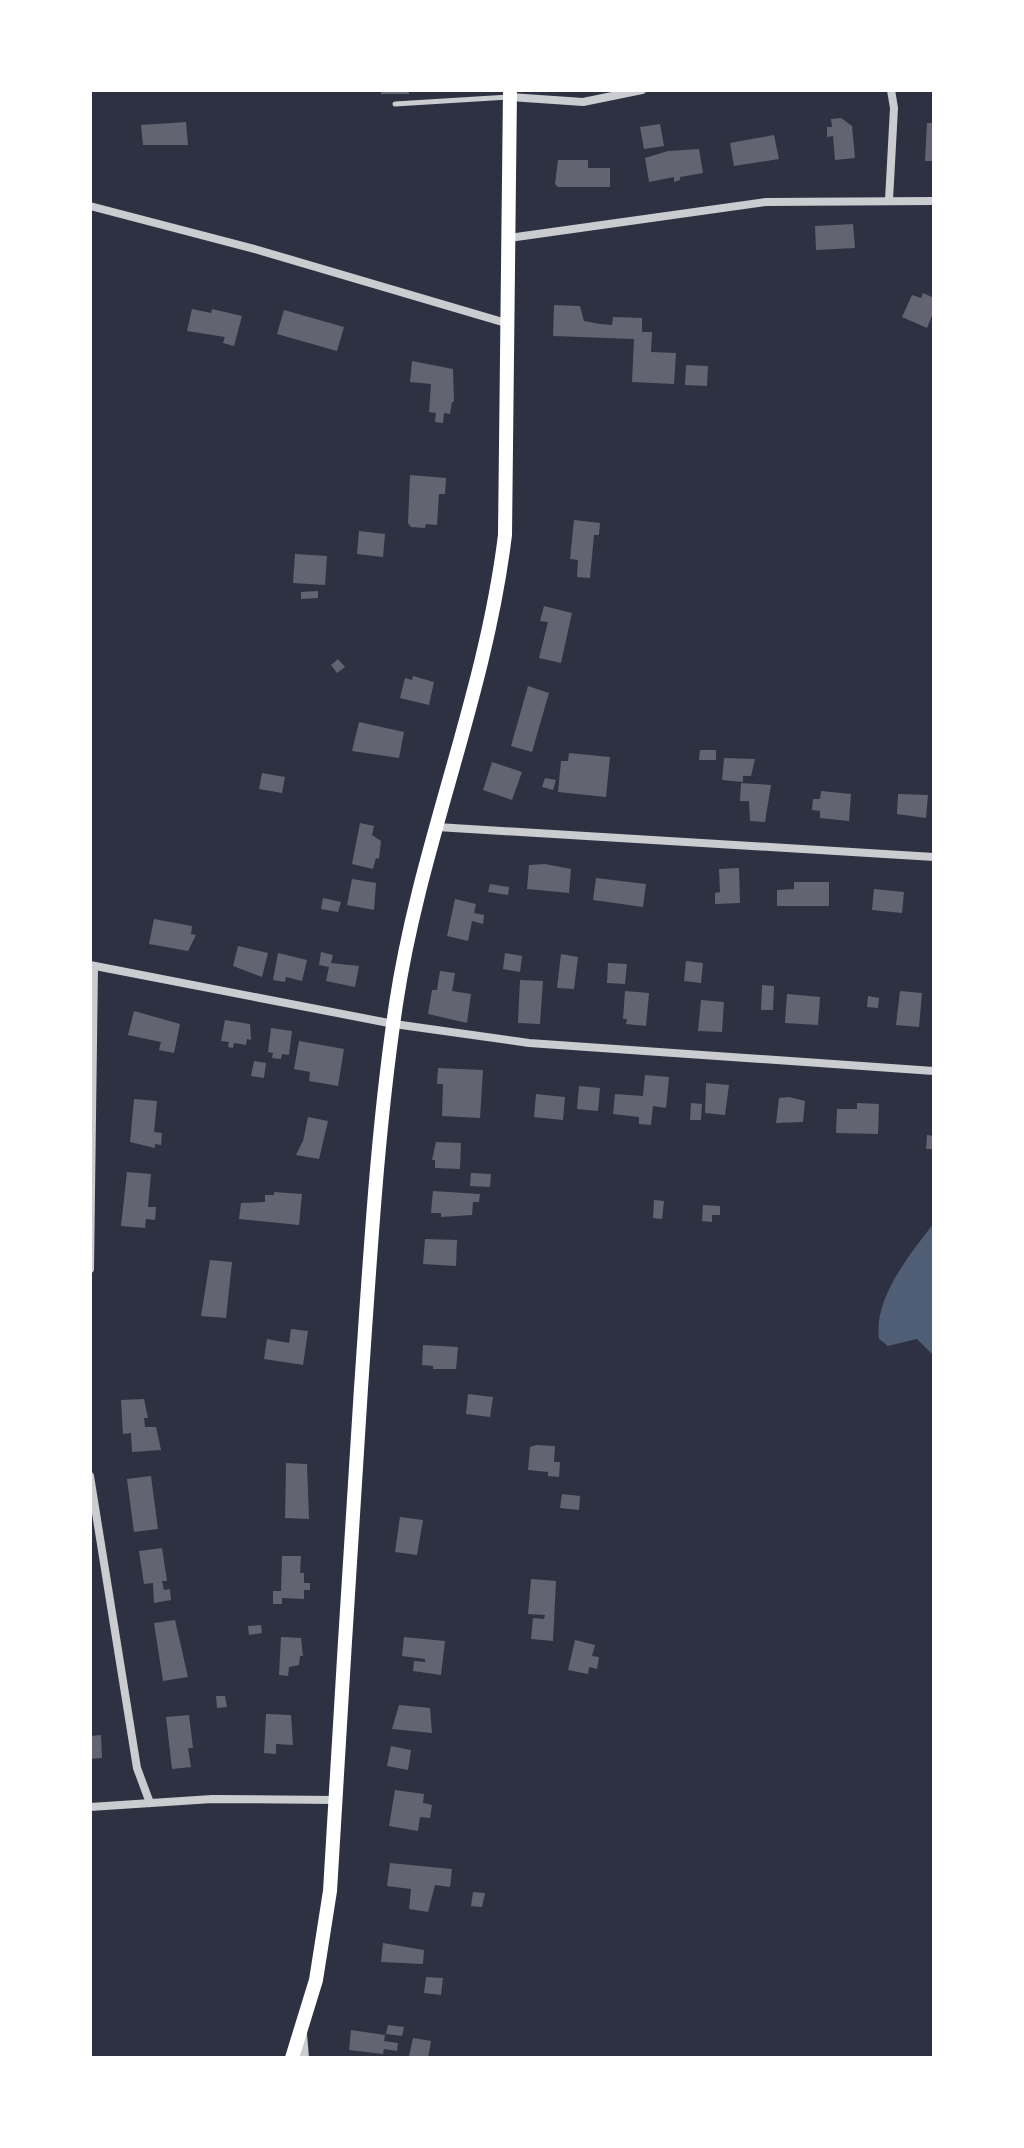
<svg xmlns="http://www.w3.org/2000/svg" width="1024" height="2148" viewBox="0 0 1024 2148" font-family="'DM Sans',sans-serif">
	<rect width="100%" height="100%" fill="#2d3142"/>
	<!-- water -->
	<path fill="#4f5d75" d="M934 1223V1356L917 1339 888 1346 879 1339C873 1298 911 1253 934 1223Z"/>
	<!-- building -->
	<g fill="#626471">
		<rect x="381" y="90" width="28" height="4"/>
		<path d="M841 118 852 126 855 158 835 160 833 136 827 137V127H832L831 119Z"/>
		<path d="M186 122 188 145H143L141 125Z"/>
		<path d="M927 123H934V161H925Z"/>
		<path d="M660 124 664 146 644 149 640 127Z"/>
		<path d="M774 135 779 159 734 166 730 143Z"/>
		<path d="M699 149 703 173 680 177V180L674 182V177L649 182 645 158 668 151Z"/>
		<path d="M558 160H588V168H610V187H558L555 184Z"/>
		<path d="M853 224 855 248 816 250 815 226Z"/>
		<path d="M923 293 934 298V311L927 328 902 317 912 295 921 298Z"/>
		<path d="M554 305 580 306 584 321 600 324 612 325 613 317 642 318V332H652L651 352 676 353 674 384 632 382 634 339 553 336Z"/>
		<path d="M192 309 211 313 212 309 242 316 234 346 223 343 225 337 187 331Z"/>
		<path d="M284 310 344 327 337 351 277 334Z"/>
		<path d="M412 361 453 369 454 402H452L450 414 444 413 443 423 435 422 436 413 429 412 431 384 410 382Z"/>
		<path d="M686 365 708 366 707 386 685 385Z"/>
		<path d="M410 475 446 478 445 494H439L437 525 426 524 425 528 411 527 408 523Z"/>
		<path d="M574 520 600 523 599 535H594L590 578 577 577 578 560 570 559Z"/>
		<path d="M359 531 385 534 383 557 357 554Z"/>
		<path d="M295 554 327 556 325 585 293 583Z"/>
		<path d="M318 591V598L301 599V592Z"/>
		<path d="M544 606 572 613 561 663 539 658 548 622 540 621Z"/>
		<path d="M338 659 345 667 337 673 331 665Z"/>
		<path d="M413 676 434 682 429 705 400 698 405 678 412 680Z"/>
		<path d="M528 686 549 693 532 752 511 746Z"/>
		<path d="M359 722 404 732 399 758 352 751Z"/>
		<path d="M700 750H716V760H699Z"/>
		<path d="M569 753 610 757 606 797 558 792 561 761H568Z"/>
		<path d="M724 758 755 759 751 776H743V782L722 780Z"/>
		<path d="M492 762 522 772 512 800 483 790Z"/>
		<path d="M262 773 285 777 282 793 259 789Z"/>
		<path d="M545 778 556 780 553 790 542 787Z"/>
		<path d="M741 783 771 785 765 822 750 821 749 801H740Z"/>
		<path d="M821 791 851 794 849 821 820 818V811L812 810 813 799H820Z"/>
		<path d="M898 794 928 795 926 818 897 814Z"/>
		<path d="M360 823 374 826 372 835 381 841 379 859 376 858 373 869 352 864Z"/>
		<path d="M545 864 571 869 569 893 527 889 529 865Z"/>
		<path d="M739 868 740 903 715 904V893L720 892 719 869Z"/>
		<path d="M596 878 646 884 643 907 593 900Z"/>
		<path d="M352 879 376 883 374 910 347 905Z"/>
		<path d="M794 882H829V906H777V890L794 889Z"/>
		<path d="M490 884 509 887 508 895 488 892Z"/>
		<path d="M874 889 904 892 902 913 872 910Z"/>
		<path d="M323 898 341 902 338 912 321 909Z"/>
		<path d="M455 899 476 904 474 913 484 915 483 924 472 921 468 941 447 936Z"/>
		<path d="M154 919 192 926 191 934 196 935 188 951 149 944Z"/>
		<path d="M238 946 268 953 262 977 233 966Z"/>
		<path d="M321 952 333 955 331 963 359 966 355 987 326 981 329 967 319 965Z"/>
		<path d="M278 953 307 960 302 981 286 977 285 982 273 980Z"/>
		<path d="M505 953 522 956 520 972 503 969Z"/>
		<path d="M561 954 578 957 574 989 557 988Z"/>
		<path d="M686 961 703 963 701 983 684 981Z"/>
		<path d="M608 963 627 964 625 984 607 983Z"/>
		<path d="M440 971 455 973 452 991 471 994 467 1023 428 1014 432 990H437Z"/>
		<path d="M520 980 543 981 540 1024 518 1023Z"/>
		<path d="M762 985 774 986 773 1010H761Z"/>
		<path d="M625 991 649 993 646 1026 626 1024 627 1019H623Z"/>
		<path d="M900 991 922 993 919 1027 896 1025Z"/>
		<path d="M787 994 820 997 818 1025 785 1023Z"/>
		<path d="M868 996 879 998 878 1008 867 1007Z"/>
		<path d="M701 1000 724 1002 722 1032 698 1031Z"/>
		<path d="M134 1011 180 1024 174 1053 159 1050 161 1042 128 1035Z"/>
		<path d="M225 1020 250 1024 251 1040 247 1039 246 1045 234 1043 233 1048 228 1047 229 1042 221 1041Z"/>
		<path d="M271 1028 292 1031 289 1055 282 1054 281 1059 272 1058 273 1053 268 1052Z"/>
		<path d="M299 1041 344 1049 338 1086 309 1081 310 1072 294 1069Z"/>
		<path d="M254 1061 266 1063 264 1078 251 1076Z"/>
		<path d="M438 1068 483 1070 480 1118 442 1116 443 1084H437Z"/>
		<path d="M645 1075 669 1077 666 1108 653 1106 651 1125 639 1124V1117L613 1114 615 1094 643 1096Z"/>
		<path d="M706 1083 729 1085 725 1115 705 1113Z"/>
		<path d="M579 1086 600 1088 598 1111 577 1109Z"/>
		<path d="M536 1094 565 1097 563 1120 534 1117Z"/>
		<path d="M789 1097 805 1101 803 1122 776 1123 779 1098Z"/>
		<path d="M134 1099 157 1101 154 1132 162 1133 161 1145 155 1144V1148L130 1142Z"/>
		<path d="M691 1103 702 1104 701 1120H690Z"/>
		<path d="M857 1103 879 1104 878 1134 836 1133 837 1109H857Z"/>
		<path d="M308 1117 328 1121 319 1159 296 1155 303 1141Z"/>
		<path d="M927 1135 934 1136V1149H926Z"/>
		<path d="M436 1142 461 1143 460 1169 435 1168V1160H432Z"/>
		<path d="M127 1172 151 1174 148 1207H156L155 1220 146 1219 145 1228 121 1226Z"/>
		<path d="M471 1173 491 1174 490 1187 470 1186Z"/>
		<path d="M433 1191 480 1194 479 1202H473L472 1215 441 1217V1213H431Z"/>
		<path d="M274 1192 302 1194 299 1225 239 1219 241 1203 265 1202V1195H274Z"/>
		<path d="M654 1200 664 1201 662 1219 653 1218Z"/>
		<path d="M703 1205 720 1206V1215H712V1222L702 1221Z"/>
		<path d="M425 1239 457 1240 456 1266 423 1264Z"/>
		<path d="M210 1260 232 1262 226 1318 201 1316Z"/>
		<path d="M291 1329 308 1331 303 1365 264 1359 267 1339 289 1343Z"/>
		<path d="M423 1345 458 1347 456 1369H433V1366L422 1365Z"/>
		<path d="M468 1394 493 1397 490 1417 466 1414Z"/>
		<path d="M144 1399 148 1418H144L145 1427H156L161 1450 132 1452 131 1433 123 1434 121 1400Z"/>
		<path d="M536 1445 555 1446 554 1462H560L559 1477 548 1476V1472L528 1470 530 1447Z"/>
		<path d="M286 1463 307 1464 309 1519 285 1518Z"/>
		<path d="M151 1476 158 1529 134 1532 127 1479Z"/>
		<path d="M562 1494 580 1496 579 1510 560 1508Z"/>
		<path d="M400 1517 423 1520 417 1555 395 1552Z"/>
		<path d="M162 1548 167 1581H162L164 1590 170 1589 171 1600 154 1603 153 1583 144 1584 139 1551Z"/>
		<path d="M282 1556H301L300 1573H304V1583H310V1590H304V1599L282 1598V1604H273V1591H281Z"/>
		<path d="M531 1579 556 1581 553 1641 531 1639 533 1618 544 1619 545 1615 528 1614Z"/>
		<path d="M175 1620 188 1677 163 1681 154 1623Z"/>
		<path d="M261 1625 262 1633 249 1635 248 1626Z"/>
		<path d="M281 1637 301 1638 303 1656H300L299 1665 289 1667 288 1676 279 1675Z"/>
		<path d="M404 1637 445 1641 441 1675 413 1671 414 1661 425 1662V1659L402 1656Z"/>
		<path d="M575 1640 595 1645 592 1656 599 1657 597 1669 589 1667 588 1674 568 1670Z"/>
		<path d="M216 1696H225L227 1707 217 1708Z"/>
		<path d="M399 1705 430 1708 432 1733 392 1729Z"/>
		<path d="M266 1714 291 1715 293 1745 276 1744V1754L264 1753Z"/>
		<path d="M189 1715 193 1748H188L191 1767 172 1769 166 1717Z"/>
		<path d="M101 1735 102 1758 90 1759V1736Z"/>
		<path d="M391 1746 411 1750 408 1770 387 1766Z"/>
		<path d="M395 1790 424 1794 423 1803 432 1805 430 1818 420 1817 418 1831 389 1826Z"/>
		<path d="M390 1863 452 1869 450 1887 435 1885 428 1912 409 1909 411 1889 387 1886Z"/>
		<path d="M473 1892 485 1893 482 1907 471 1906Z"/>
		<path d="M383 1943 424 1950 423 1964 381 1962Z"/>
		<path d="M426 1977 443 1978 441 1995 424 1993Z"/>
		<path d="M388 2025 404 2027 402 2036 386 2034Z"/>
		<path d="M351 2030 385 2035 384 2041 398 2043 397 2051 384 2049 383 2054 349 2050Z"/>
		<path d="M413 2038 431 2041 428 2058 409 2056Z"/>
	</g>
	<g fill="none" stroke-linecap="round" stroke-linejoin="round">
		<!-- service -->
		<path stroke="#caccd0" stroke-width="5" d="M395 104 509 97"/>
		<!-- minor -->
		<g stroke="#caccd0" stroke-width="8">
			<path d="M510 97 583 102 642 90"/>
			<path d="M889 200 894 108 891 90"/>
			<path d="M90 206 258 250 509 324"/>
			<path d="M509 238 766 202 934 201"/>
			<path d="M437 827 934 857"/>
			<path d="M90 965 394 1024 529 1043 934 1071"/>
			<path d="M90 1269 94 966"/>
			<path d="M90 1476 137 1768 150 1803"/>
			<path d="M90 1807 212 1799 335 1800"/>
		</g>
		<!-- tertiary -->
		<path stroke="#caccd0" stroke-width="12" d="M301 2034 303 2058"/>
		<!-- secondary -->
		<path stroke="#fff" stroke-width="14" d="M292 2058 316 1980 330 1891C340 1723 350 1556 361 1388 370 1260 377 1132 396 1004 420 844 485 698 505 535L510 90"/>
	</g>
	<!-- border -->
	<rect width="1024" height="2148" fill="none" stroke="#ffffff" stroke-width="184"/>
</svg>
